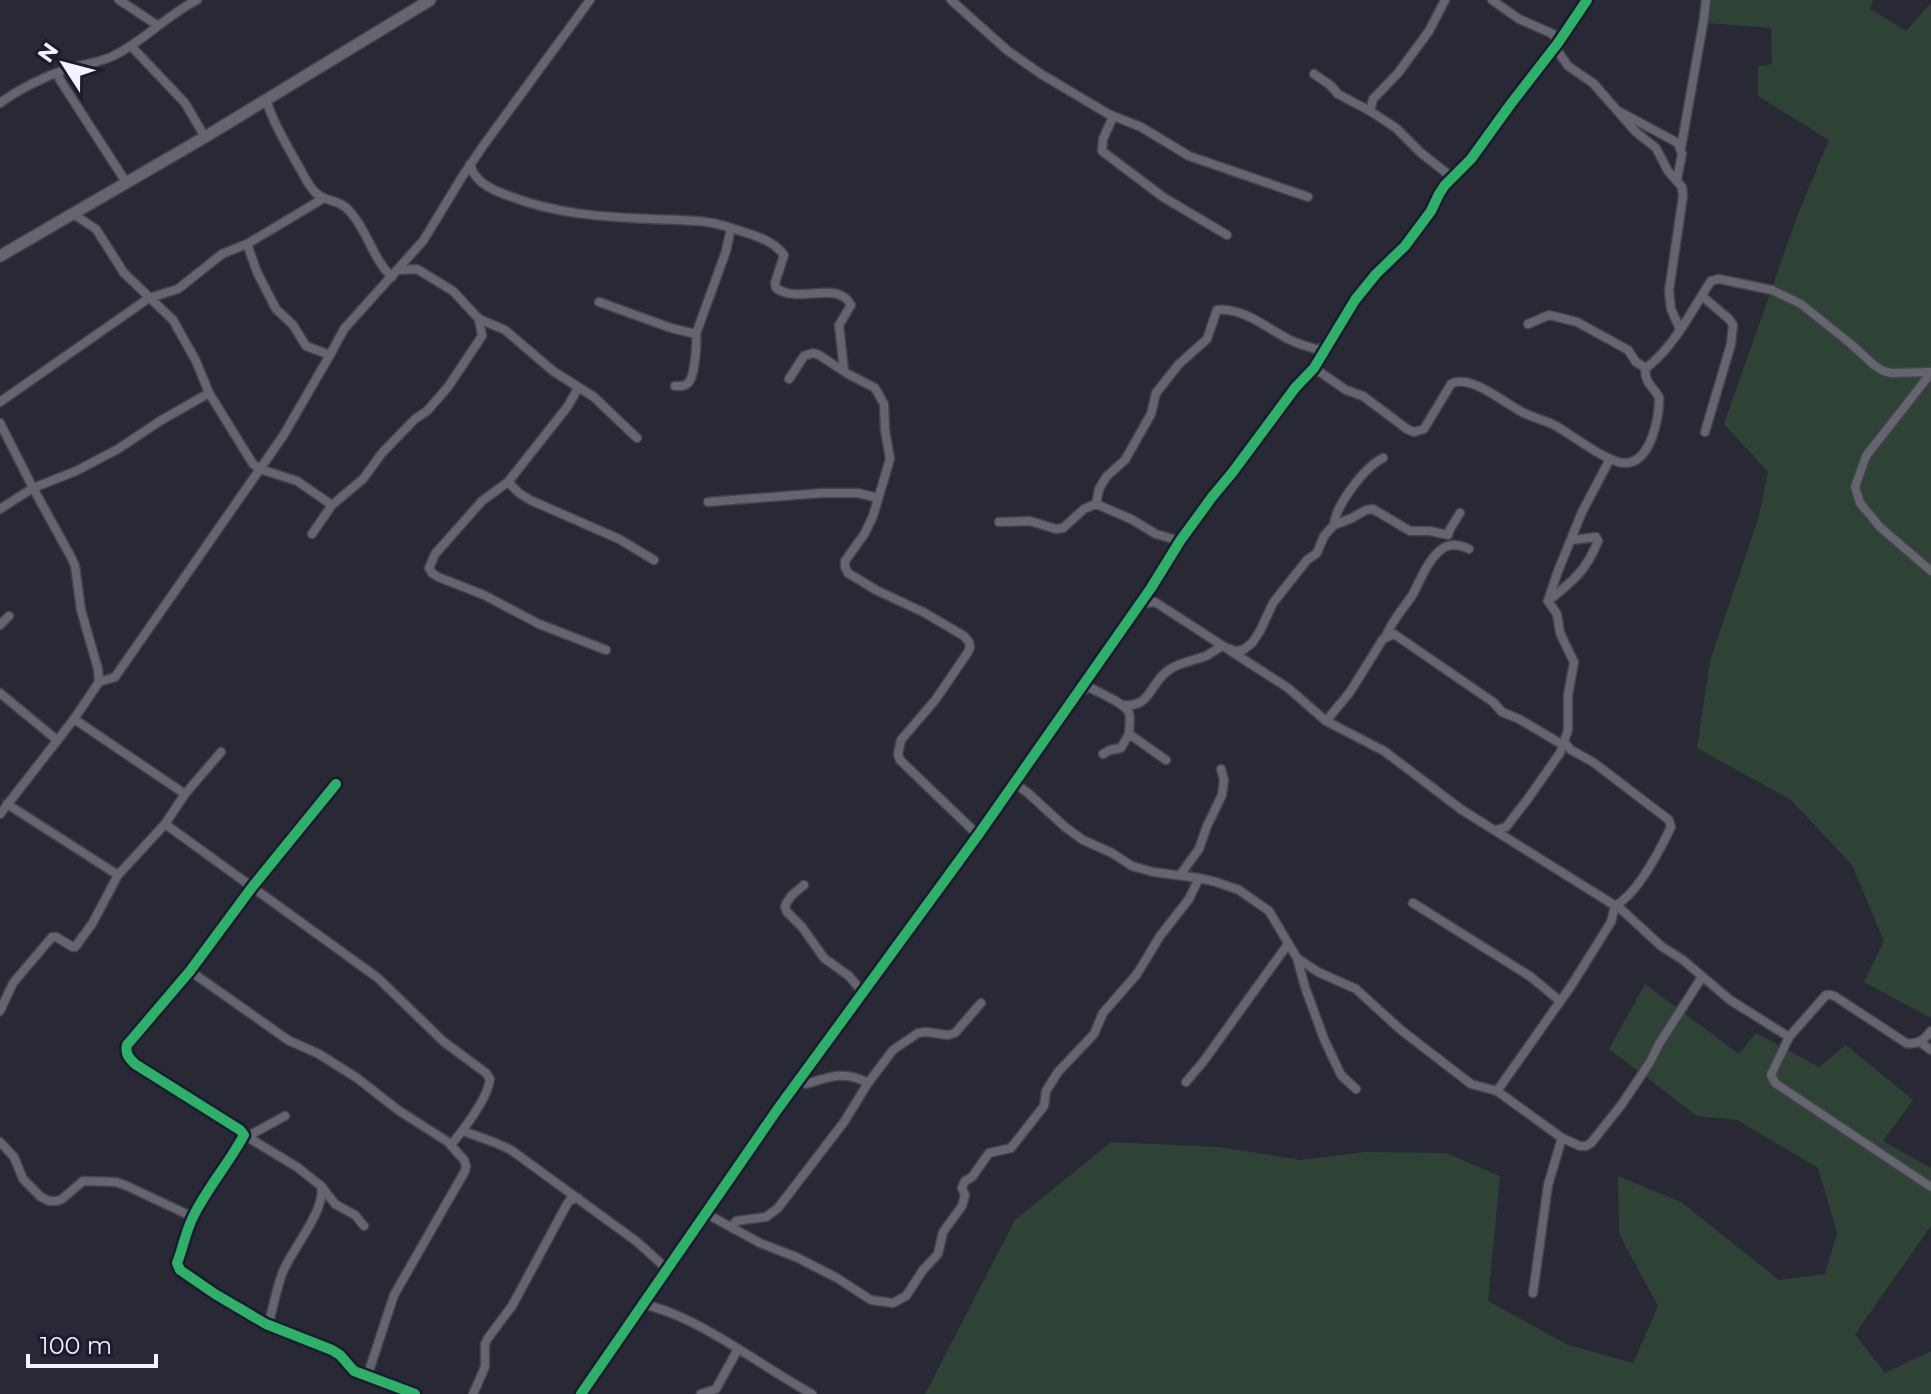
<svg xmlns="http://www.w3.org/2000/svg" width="1931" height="1394" viewBox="0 0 1931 1394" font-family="Montserrat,sans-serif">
	<rect width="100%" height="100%" fill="#292835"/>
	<!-- green -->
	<g fill="#2f4236">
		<path d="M1710 0H1873L1870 9 1906 31 1931 3V1018L1864 982 1884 941 1852 865 1791 800 1697 748 1710 661 1759 516 1768 472 1724 424 1799 211 1829 140 1758 96V66L1772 64 1771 28 1707 23Z"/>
		<path d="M1645 984 1739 1054 1756 1033 1819 1067 1846 1045 1913 1100 1883 1141 1931 1168V1226L1855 1334 1885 1373 1931 1351V1394H925L1015 1220 1111 1142 1219 1147 1300 1160 1365 1152 1446 1153 1500 1176 1488 1301 1568 1345 1633 1363 1658 1306 1619 1234 1618 1176 1681 1202 1779 1280 1825 1274 1837 1233 1818 1168 1737 1120 1697 1116 1609 1049Z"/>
	</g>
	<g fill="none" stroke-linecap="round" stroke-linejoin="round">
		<defs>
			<g id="minor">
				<path d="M119 0 157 25"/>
				<path d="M951 0 1008 51 1041 74 1110 115 1112 119 1103 139 1102 151 1163 197 1227 235"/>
				<path d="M1492 0 1519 19 1553 34 1558 43"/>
				<path d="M131 46 185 103 205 137"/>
				<path d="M1555 47 1568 66 1593 83 1636 132 1656 148 1668 171 1682 187 1683 196 1669 291 1671 309 1680 329"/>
				<path d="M57 73 60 80 126 182"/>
				<path d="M1314 74 1330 85 1338 94 1370 111 1396 128 1421 153 1453 178"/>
				<path d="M266 100C274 124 286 144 299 167 304 175 308 186 316 193 328 204 339 197 352 214 368 233 373 259 392 277"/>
				<path d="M0 103C19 89 44 77 67 69 83 64 100 63 115 55 145 40 167 15 197 0"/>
				<path d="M1370 111 1373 99 1398 73 1429 31 1445 0"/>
				<path d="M1620 112 1678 143 1682 154 1677 179"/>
				<path d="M1111 115 1141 127 1189 156 1308 197"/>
				<path d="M1681 148 1704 18 1706 0"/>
				<path d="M470 164C472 168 472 172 475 175 482 186 500 193 512 197 557 214 603 217 651 219 678 220 705 219 731 228L726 251 696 334C697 343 695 377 688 383 684 387 680 386 675 386"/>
				<path d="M73 214 96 229 124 273 173 320 196 361 209 393 253 464 260 469 297 481 332 505"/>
				<path d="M731 228C749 234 771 238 784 255L775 283 776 288C799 305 837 279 851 305L839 325 844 370"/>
				<path d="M247 244 257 272 276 309 293 325 306 346 330 355"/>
				<path d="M1702 296 1729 319 1733 325 1731 344 1705 432"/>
				<path d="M599 302 671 328 696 334"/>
				<path d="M479 319 505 330 553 371 594 397 637 438"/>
				<path d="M1528 324 1549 315 1577 322 1628 350 1636 362 1646 368"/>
				<path d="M1314 368 1346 390 1363 396 1407 429 1414 432 1424 429 1451 384C1470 373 1504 403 1522 412 1533 418 1545 420 1556 426 1572 435 1609 464 1626 463 1651 462 1660 416 1659 397 1653 387 1643 381 1646 368"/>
				<path d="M1646 368C1675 346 1691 311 1711 281L1719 279 1772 290 1801 304 1851 344 1874 365 1883 371 1892 373 1931 372"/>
				<path d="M1931 373 1866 456 1855 487 1860 503 1880 527 1931 571"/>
				<path d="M789 379 804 356 813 353 819 355 848 374 875 388 884 404 885 430 890 459 873 516 865 533 845 561V567L848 573 876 590 925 613 964 636 969 642 970 647 968 652 936 699 901 740 898 754 900 760 978 835"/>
				<path d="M578 388 568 406 508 482 482 501 435 554 429 568 432 573 438 577 484 595 539 624 606 650"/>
				<path d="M0 402 149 298 178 289 222 254 247 244 324 198"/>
				<path d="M0 423 33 488 71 557 75 566 81 610 98 669 99 682 74 719 0 814"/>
				<path d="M508 482 519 493 530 500 619 539 654 560"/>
				<path d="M708 502 822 493H858L878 498"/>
				<path d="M1096 504 1099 489 1103 482 1107 476 1125 460 1151 414 1156 393 1179 364 1207 339 1217 310C1243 307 1268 329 1290 340 1298 344 1307 346 1316 349H1320L1327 344"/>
				<path d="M0 509 33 488 76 471 118 449 160 421 209 393"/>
				<path d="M999 522 1030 521 1056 529 1063 528 1084 509 1096 504 1131 519 1156 534 1180 541"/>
				<path d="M1334 525C1336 504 1365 467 1383 458"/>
				<path d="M312 534 332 505 363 479 382 453 415 419 427 411 448 387 482 336 479 319 453 291 417 269 399 270"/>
				<path d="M1548 601 1558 571 1582 512 1610 459"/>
				<path d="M1548 601C1573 581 1586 571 1598 541L1596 537 1572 540"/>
				<path d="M1140 604 1155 602 1288 688 1326 721 1384 751 1462 810 1622 910 1661 946 1683 960 1730 1000 1789 1037"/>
				<path d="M0 625 9 616"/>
				<path d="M1386 636C1392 620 1404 608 1413 594 1421 579 1429 556 1445 547 1453 543 1461 545 1469 549"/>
				<path d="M99 682 115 677 283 436 330 355 344 329 423 241 462 177 483 146 590 0"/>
				<path d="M1080 692 1089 687C1099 693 1125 703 1129 713 1131 720 1129 728 1129 734L1166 760"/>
				<path d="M0 693 57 740"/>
				<path d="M1123 705C1150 707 1149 687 1165 673 1176 663 1192 661 1206 656 1211 653 1217 649 1222 646L1235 651 1243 650 1252 643 1260 631 1273 603 1307 560 1317 553 1324 536 1334 525 1352 518 1366 510 1373 509 1410 531H1430L1448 535 1450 529 1460 513"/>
				<path d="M74 719 185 794"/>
				<path d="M1326 721 1350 692 1383 639 1394 634 1493 702 1502 712 1519 719 1563 745"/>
				<path d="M1103 754 1110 750 1121 748 1129 734"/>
				<path d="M1014 783 1028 793 1065 827 1083 840 1112 853 1132 866 1153 872 1199 878 1216 882 1239 890 1269 911 1297 958 1305 987 1324 1039 1341 1075 1356 1089"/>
				<path d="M336 784 253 886 190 971 127 1045C125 1054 129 1058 135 1064L240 1130 244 1135C229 1163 208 1187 194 1215 186 1230 183 1248 177 1263L180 1270 215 1294 266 1324 332 1350 340 1355 354 1371 415 1394"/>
				<path d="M7 804 118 875"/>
				<path d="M165 824 378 978 444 1042 486 1073 490 1079C488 1098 464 1129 451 1145"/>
				<path d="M1496 830 1506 827 1527 800 1560 753 1568 730V695L1574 662 1560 633 1557 614 1548 601"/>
				<path d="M1180 875 1199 849 1207 826 1222 795 1224 780 1221 769"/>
				<path d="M804 885 792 895 787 902 785 907 787 912 802 927 824 958 849 976 863 993"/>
				<path d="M1413 903 1531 977 1560 1001"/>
				<path d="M1297 958 1318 972 1356 989 1401 1030 1471 1084 1497 1091 1562 1138 1580 1146H1586L1591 1143 1622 1104 1650 1062 1659 1044 1702 977"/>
				<path d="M190 971 288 1040 319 1054 357 1078 398 1110 448 1142 464 1160 466 1166 465 1171 394 1295 367 1377"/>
				<path d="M0 1011 13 983 52 937H56L73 947H75L92 924 118 875 165 824 185 794 221 752"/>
				<path d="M1931 1031C1924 1040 1918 1045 1906 1043L1836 997 1831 995H1826L1789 1037 1771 1075 1775 1083 1931 1187"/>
				<path d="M1920 1042 1931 1050"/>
				<path d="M800 1080 806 1084C829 1077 845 1070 868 1083"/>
				<path d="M1186 1082 1203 1062 1288 944"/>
				<path d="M1497 1091 1571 986 1611 922 1615 906C1637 894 1660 850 1671 827L1669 820 1593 762 1571 750 1564 742"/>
				<path d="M463 1131 496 1143 511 1150 636 1241 666 1268"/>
				<path d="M244 1135 297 1167 321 1186 335 1204 355 1215 364 1226"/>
				<path d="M245 1135 252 1134 285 1116"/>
				<path d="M0 1142 14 1157 23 1179 41 1197 49 1201H57L62 1199 83 1181 116 1182 127 1186 193 1217"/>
				<path d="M707 1214 760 1243 796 1257 837 1278 871 1300 893 1303 906 1296 923 1270 938 1254 943 1232 962 1206 965 1195 962 1188 965 1181 972 1177 989 1153 1011 1148 1044 1106 1046 1091 1058 1072 1094 1034 1103 1013 1137 974 1160 936 1189 899 1199 878"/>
				<path d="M732 1228 736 1221 766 1217 778 1208 844 1122 868 1083 893 1050 918 1033 926 1032 948 1035 955 1033 981 1003"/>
				<path d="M1533 1293 1548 1185 1562 1138"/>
				<path d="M642 1304C699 1316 760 1366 812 1394"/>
				<path d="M266 1324 270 1318C274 1303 277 1288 282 1274 290 1251 327 1210 321 1186"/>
				<path d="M473 1394 485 1367V1344L488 1338 512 1306 566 1206 570 1200 578 1198"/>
				<path d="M581 1394 777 1110 978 835 1151 588 1180 541 1212 497 1232 473 1295 388 1314 368 1355 300 1376 274 1405 246 1431 211 1439 194 1445 185 1471 159 1510 105 1558 43 1587 0"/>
				<path d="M701 1394 716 1389 738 1349"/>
			</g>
			<path id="tertiary" d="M0 256 205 137 430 0"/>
		</defs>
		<!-- minor casing -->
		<use href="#minor" stroke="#43434d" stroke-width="11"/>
		<!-- tertiary casing -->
		<use href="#tertiary" stroke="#43434d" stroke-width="14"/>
		<!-- minor -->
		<use href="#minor" stroke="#656570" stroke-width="8"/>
		<!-- tertiary -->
		<use href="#tertiary" stroke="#656570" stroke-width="11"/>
		<defs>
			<g id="cycleway">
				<path d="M336 784 253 886 190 971 127 1045C125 1054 129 1058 135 1064L240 1130 244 1135C229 1163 208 1187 194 1215 186 1230 183 1248 177 1263L180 1270 215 1294 266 1324 332 1350 340 1355 354 1371 415 1394"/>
				<path d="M581 1394 777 1110 978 835 1151 588 1180 541 1212 497 1232 473 1295 388 1314 368 1355 300 1376 274 1405 246 1431 211 1439 194 1445 185 1471 159 1510 105 1558 43 1587 0"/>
			</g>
		</defs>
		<!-- cycleway casing -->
		<use href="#cycleway" stroke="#1b1a30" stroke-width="15"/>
		<!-- cycleway -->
		<use href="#cycleway" stroke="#2db169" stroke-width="10"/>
	</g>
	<!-- north arrow -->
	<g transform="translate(64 64) rotate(306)" stroke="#1b1a30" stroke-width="6" paint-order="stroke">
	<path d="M0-6L14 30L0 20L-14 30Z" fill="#f2f2fe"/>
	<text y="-12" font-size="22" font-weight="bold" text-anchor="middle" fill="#f2f2fe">N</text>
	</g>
	<!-- scale -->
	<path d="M28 1354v12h128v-12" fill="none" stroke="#f2f2fe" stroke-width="4"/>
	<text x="40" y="1354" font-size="24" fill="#f2f2fe" stroke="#1b1a30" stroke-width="6" paint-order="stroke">100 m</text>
</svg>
